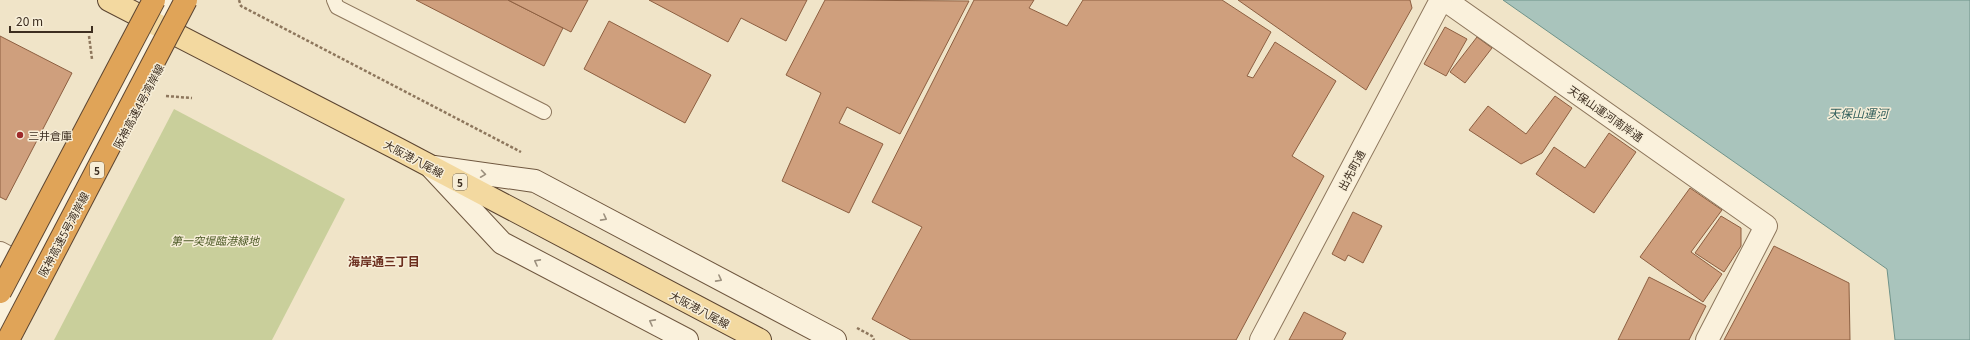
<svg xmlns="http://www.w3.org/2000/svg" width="1970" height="340" viewBox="0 0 1970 340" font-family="Georgia,'Noto Sans JP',serif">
	<rect width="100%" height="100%" fill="#f0e4c8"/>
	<!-- green -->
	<path fill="#c9cf9b" d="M174 109 345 199 272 340H54Z"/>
	<!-- water -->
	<path fill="#a9c4bc" stroke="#6f938a" d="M1503 0H1970V340H1895L1887 269Z"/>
	<!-- building -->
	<g fill="#cf9f7d" stroke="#8d5f41">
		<path d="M416 0H508L563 28 544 66Z"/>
		<path d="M508 0H588L571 32Z"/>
		<path d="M649 0H807L786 41 741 18 728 42Z"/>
		<path d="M825 0 969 1 900 134 847 107 839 123 883 144 849 213 782 181 821 93 786 75Z"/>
		<path d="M974 0H1034L1029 8 1067 26 1083 0H1222L1271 32 1247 76 1253 78 1275 42 1336 81 1292 156 1324 176 1236 340H911L872 319 922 227 872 202Z"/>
		<path d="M1238 0H1410L1412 8 1366 90Z"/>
		<path d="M609 21 711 75 685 123 584 69Z"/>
		<path d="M1445 27 1467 39 1446 76 1424 64Z"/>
		<path d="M0 36 72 73 6 200 0 197Z"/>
		<path d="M1477 37 1492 48 1465 83 1450 72Z"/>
		<path d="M1555 96 1572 108 1542 153 1521 164 1469 130 1488 106 1526 134Z"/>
		<path d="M1609 133 1636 152 1594 213 1536 174 1554 147 1585 168Z"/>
		<path d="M1690 188 1722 210 1691 252 1722 274 1703 302 1640 257Z"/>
		<path d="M1353 212 1382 226 1363 263 1348 255 1345 261 1332 254Z"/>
		<path d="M1721 216 1741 228V246L1724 272 1695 253Z"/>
		<path d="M1774 246 1849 283 1850 340H1724Z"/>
		<path d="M1649 277 1706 306 1689 340H1618Z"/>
		<path d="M1304 312 1346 333 1342 340H1289Z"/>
	</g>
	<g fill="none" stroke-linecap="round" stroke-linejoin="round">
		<defs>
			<path id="lane" d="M334 0 337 7 544 112"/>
			<g id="street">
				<path d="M1445 0 1766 226 1707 340"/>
				<path d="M0 253 28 268"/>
				<path d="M1261 340 1441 0"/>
			</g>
			<g id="secondary">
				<path d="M434 167 535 181 835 340"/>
				<path d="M432 168 502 243 687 340"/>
				<path d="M0 321 173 0"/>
			</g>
			<path id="primary" d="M109 0 398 149 760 340"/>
		</defs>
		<!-- lane casing -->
		<use href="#lane" stroke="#8d765c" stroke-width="16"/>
		<!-- street casing -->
		<use href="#street" stroke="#8d765c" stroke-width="24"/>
		<!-- secondary casing -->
		<use href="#secondary" stroke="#6f573f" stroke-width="24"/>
		<!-- primary casing -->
		<use href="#primary" stroke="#5b4430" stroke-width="24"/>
		<!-- path -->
		<g stroke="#8d765c" stroke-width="2.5" stroke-dasharray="3 2" stroke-linecap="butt">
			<path d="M239 0 241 6 521 152"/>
			<path d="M89 36 92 59"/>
			<path d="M166 96 192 98"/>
			<path d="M857 328 872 336 874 340"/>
		</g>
		<!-- lane -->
		<use href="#lane" stroke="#faf1dc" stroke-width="14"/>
		<!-- street -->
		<use href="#street" stroke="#faf1dc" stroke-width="22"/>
		<!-- secondary -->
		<use href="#secondary" stroke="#faf1dc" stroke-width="22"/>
		<!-- primary -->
		<use href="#primary" stroke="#f3d9a0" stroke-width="22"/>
		<defs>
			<g id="highway-bridge">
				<path d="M0 292 154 0"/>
				<path d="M8 340 186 0"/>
			</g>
		</defs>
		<!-- highway-bridge casing -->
		<use href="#highway-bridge" stroke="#5b4430" stroke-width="24" stroke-linecap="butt"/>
		<!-- highway-bridge -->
		<use href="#highway-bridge" stroke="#e0a458" stroke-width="22"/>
	</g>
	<!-- one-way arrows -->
	<defs><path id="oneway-chevron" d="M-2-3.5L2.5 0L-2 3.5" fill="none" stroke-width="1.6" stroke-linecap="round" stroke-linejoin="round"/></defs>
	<g stroke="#9c907e">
		<use href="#oneway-chevron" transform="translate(483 174) rotate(8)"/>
		<use href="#oneway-chevron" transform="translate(604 218) rotate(28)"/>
		<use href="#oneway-chevron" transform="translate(537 262) rotate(-152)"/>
		<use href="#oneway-chevron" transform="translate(719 279) rotate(28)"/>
		<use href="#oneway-chevron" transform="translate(652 322) rotate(-152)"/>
	</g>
	<!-- markers -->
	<circle fill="#9e2a2b" stroke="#f7eed8" stroke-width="1.5" cx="20" cy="135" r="4"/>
	<g text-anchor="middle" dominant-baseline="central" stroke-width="3" stroke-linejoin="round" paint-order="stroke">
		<!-- shield labels -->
		<g fill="#f7eed8" stroke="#756857" stroke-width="1">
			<rect x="90" y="162" width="14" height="16" rx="3"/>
			<rect x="453" y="174" width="14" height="16" rx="3"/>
		</g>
		<g font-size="10" font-weight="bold" fill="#3d2e20">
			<text x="97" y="170">5</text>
			<text x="460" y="182">5</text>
		</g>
		<!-- street labels -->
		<g font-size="11" fill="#3d2e20" stroke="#f7eed8">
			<text transform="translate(138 106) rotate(-62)">阪神高速4号湾岸線</text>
			<text transform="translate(1606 113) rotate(35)">天保山運河南岸通</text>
			<text transform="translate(414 158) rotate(28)">大阪港八尾線</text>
			<text transform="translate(1351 170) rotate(-62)">出先町通</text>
			<text transform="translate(63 234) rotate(-62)">阪神高速5号湾岸線</text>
			<text transform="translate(700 309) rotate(28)">大阪港八尾線</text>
		</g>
		<!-- poi labels -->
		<g font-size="11" fill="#3d2e20" stroke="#f7eed8" text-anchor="start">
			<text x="28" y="135">三井倉庫</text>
		</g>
		<!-- park labels -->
		<g font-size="11" font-style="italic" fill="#4d5a26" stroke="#f7eed8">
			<text x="215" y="240">第一突堤臨港緑地</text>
		</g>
		<!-- water labels -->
		<g font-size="12" font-style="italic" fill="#2f5d5a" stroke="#f7eed8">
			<text x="1858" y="112">天保山運河</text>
		</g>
		<!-- neighbourhood labels -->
		<g font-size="12" font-weight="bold" fill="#6b2e1e" stroke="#f7eed8">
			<text x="384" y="260">海岸通三丁目</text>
		</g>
	</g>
	<!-- scale -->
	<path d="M10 26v6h82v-6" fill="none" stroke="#3d2e20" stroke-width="2"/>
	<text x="16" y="26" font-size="12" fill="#3d2e20" stroke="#f7eed8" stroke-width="3" paint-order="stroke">20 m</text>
</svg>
